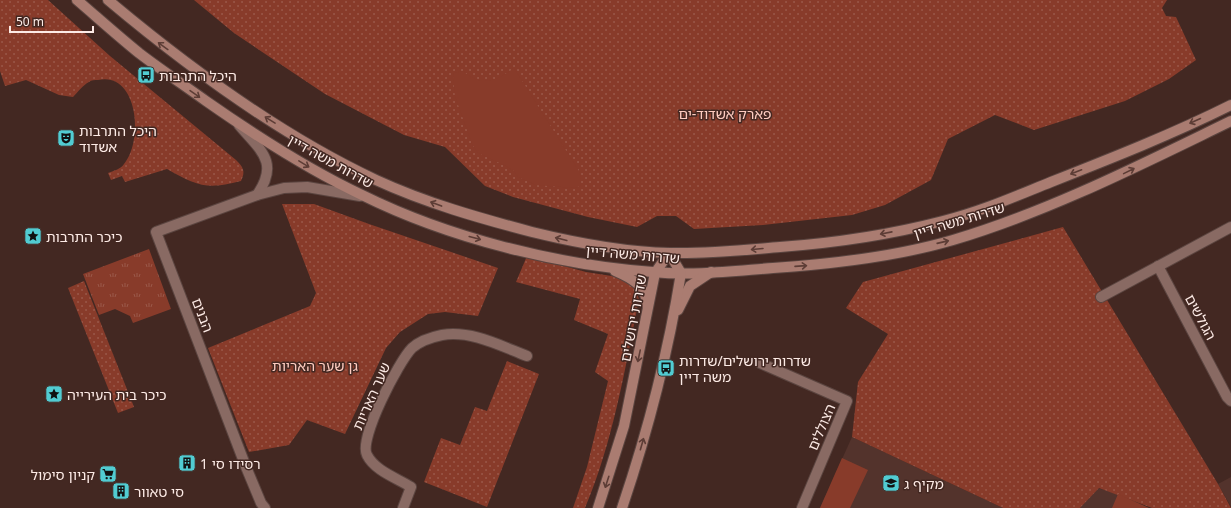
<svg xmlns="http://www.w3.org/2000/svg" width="1231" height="508" viewBox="0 0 1231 508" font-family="'Noto Sans','Noto Sans Hebrew',sans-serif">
	<defs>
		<pattern id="grass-tufts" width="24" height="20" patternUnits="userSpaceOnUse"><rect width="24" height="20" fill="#883b2a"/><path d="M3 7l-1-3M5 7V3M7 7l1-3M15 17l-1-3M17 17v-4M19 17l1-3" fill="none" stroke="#9a5849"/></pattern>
		<pattern id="park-dots" width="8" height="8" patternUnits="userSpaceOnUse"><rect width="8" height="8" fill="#883b2a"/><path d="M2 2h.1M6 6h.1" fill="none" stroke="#9a5849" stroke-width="1.8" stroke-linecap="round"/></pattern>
	</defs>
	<rect width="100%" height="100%" fill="#432822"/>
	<!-- built -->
	<g fill="#53332c">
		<path d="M852 437 1003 508H820Z"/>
		<path d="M1231 477V507L1218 484Z"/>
		<path d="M1098 488 1118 494 1149 508H1080Z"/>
	</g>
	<!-- grass -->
	<path fill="url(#grass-tufts)" d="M149 249 171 309 133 323 130 316 115 309 99 315 83 274Z"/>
	<!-- park -->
	<g fill="url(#park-dots)">
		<path d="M0 0H48L110 56 236 160C243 167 246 171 241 181 207 190 197 186 167 169L125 182 122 176 111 180 108 173C113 171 121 169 124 164 144 141 138 71 98 80 95 80 91 80 89 82 83 85 78 92 73 97L59 95 26 80 5 86 0 71Z"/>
		<path d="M194 0H1167L1162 8 1166 16 1176 17 1196 60 1169 79 1125 101 1034 130 995 115 948 139 931 180 885 205 852 215 763 225 694 229 676 216H657L637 227 588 217 513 197 485 186 445 147 404 135 325 94 234 33Z"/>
		<path d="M282 204H314L369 224 498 268 478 316 445 312 428 314 400 332 386 348 345 434 307 420 289 445 249 452 208 348 310 306 316 293Z"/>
		<path d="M1063 227 1218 484 1231 508H1152L1099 488 1080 508H1003L852 437 858 382 888 334 846 308 863 282Z"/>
		<path d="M527 256 586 272 618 277 634 286 639 299C625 369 613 442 585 508H573L587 467 608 381 595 372 608 334 574 320 580 299 516 282Z"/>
		<path d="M84 281 134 407 118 413 68 288Z"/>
		<path d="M507 361 539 374 487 507 424 482 441 438 460 445 475 407 487 411Z"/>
	</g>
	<!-- pitch -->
	<g fill="#883b2a">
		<path d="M514 68 579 171 581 179 580 186 575 188 536 185 518 177 514 171 506 166 478 153 472 144 455 96 453 78 454 73 463 71C482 88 496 81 514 68Z"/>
		<path d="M842 458 868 470 850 508H820Z"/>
		<path d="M1118 494 1149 508H1112Z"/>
	</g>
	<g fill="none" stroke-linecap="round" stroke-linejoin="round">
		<defs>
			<g id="street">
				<path d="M239 125C260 150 280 162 257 195"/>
				<path d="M1158 266 1227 397 1231 401"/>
				<path d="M1101 297 1231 227"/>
				<path d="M760 363 847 401 802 508"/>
				<path d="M265 508 261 503 246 467 156 232 257 195 284 188 307 187 360 196"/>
				<path d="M403 508 411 487C397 478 375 471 367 455 358 439 399 361 412 348 420 341 432 337 442 335 471 330 501 346 527 356"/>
			</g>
			<g id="secondary">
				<path d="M77 0C98 18 118 36 139 53 161 70 184 85 206 101 256 136 307 169 362 195 449 238 557 265 653 272 693 276 733 271 773 268 833 264 895 257 953 240 1050 211 1140 165 1231 121"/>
				<path d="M108 0C189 68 280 135 376 180 426 203 479 218 532 232 577 243 624 252 670 253 707 254 744 250 780 247 835 243 889 235 943 221 980 212 1016 196 1051 182 1112 158 1173 134 1231 105"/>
				<path d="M615 271C631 278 647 286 647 305"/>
				<path d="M678 310 690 286 711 272"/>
				<path d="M598 508 624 426 655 273 669 253"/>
				<path d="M622 508C648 431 668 354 681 273L669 253"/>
			</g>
		</defs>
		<!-- street casing -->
		<use href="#street" stroke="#5b4540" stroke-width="12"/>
		<!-- secondary casing -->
		<use href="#secondary" stroke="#5b4540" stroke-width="12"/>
		<!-- street -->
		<use href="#street" stroke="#896a63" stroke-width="10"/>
		<!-- secondary -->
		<use href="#secondary" stroke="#aa7c71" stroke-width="10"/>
	</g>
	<!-- one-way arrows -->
	<defs><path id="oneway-shaft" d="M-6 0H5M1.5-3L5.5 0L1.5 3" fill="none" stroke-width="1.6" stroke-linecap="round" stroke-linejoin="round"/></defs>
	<g stroke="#5d3d36">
		<use href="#oneway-shaft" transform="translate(163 46) rotate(-144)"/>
		<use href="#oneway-shaft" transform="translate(195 94) rotate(35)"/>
		<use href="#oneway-shaft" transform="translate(270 120) rotate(-148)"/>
		<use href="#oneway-shaft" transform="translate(1195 121) rotate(156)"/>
		<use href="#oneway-shaft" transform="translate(304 164) rotate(31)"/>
		<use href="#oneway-shaft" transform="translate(1129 171) rotate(-26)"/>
		<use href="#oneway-shaft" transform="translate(1076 172) rotate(159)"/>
		<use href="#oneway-shaft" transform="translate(436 204) rotate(-160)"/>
		<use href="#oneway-shaft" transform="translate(886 233) rotate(169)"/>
		<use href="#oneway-shaft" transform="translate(475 238) rotate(15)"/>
		<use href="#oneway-shaft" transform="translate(561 239) rotate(-166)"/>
		<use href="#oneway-shaft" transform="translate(943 242) rotate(-13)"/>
		<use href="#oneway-shaft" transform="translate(757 249) rotate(175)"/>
		<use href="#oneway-shaft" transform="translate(801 266) rotate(-4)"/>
		<use href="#oneway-shaft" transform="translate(639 356) rotate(102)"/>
		<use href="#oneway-shaft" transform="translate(642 444) rotate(-74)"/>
		<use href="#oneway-shaft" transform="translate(607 482) rotate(108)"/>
	</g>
	<!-- icons -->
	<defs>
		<symbol id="bus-square" viewBox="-11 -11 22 22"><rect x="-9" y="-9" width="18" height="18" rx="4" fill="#51ccd2" stroke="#432822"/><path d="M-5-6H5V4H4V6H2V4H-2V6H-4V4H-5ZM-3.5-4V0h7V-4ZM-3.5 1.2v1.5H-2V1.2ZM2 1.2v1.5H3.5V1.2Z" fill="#111"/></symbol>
		<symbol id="theatre-square" viewBox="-11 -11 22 22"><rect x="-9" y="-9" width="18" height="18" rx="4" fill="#51ccd2" stroke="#432822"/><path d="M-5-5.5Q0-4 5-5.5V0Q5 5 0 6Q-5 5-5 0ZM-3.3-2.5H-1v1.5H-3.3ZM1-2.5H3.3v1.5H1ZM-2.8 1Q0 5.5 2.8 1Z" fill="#111"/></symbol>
		<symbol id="sight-square" viewBox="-11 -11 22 22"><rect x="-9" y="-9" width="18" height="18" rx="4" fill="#51ccd2" stroke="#432822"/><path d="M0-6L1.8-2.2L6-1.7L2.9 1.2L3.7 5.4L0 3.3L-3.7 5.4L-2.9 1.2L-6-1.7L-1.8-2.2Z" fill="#111"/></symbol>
		<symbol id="building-square" viewBox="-11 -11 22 22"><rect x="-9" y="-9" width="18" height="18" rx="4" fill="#51ccd2" stroke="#432822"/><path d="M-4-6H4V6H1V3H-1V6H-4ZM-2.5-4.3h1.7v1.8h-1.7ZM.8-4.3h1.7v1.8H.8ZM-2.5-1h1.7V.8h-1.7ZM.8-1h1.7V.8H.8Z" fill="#111"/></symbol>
		<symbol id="supermarket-square" viewBox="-11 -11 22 22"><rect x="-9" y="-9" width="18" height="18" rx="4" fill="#51ccd2" stroke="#432822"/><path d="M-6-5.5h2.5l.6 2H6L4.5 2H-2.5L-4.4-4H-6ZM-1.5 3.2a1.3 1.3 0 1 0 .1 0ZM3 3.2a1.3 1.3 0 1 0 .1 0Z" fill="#111"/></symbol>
		<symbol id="school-square" viewBox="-11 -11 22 22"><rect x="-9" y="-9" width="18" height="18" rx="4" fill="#51ccd2" stroke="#432822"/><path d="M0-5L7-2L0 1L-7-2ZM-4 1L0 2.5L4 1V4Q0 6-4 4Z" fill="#111"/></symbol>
	</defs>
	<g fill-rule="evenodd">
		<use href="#bus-square" x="136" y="65" width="20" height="20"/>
		<use href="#theatre-square" x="56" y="128" width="20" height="20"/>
		<use href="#sight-square" x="23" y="226" width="20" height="20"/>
		<use href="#bus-square" x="656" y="358" width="20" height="20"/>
		<use href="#sight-square" x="44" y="384" width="20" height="20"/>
		<use href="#building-square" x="177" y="453" width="20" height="20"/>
		<use href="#supermarket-square" x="98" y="464" width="20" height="20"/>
		<use href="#school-square" x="881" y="473" width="20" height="20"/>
		<use href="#building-square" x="111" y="481" width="20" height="20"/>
	</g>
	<g text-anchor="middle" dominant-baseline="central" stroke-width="3" stroke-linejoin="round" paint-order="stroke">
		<!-- poi labels -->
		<g font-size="14" fill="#fdebe6" stroke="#432822" text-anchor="start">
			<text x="159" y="75">היכל התרבות</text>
			<text x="79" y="130">היכל התרבות<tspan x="79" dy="16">אשדוד</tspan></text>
			<text x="46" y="236">כיכר התרבות</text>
			<text x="679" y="360">שדרות ירושלים/שדרות<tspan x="679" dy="16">משה דיין</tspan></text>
			<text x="67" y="394">כיכר בית העירייה</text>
			<text x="200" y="463">רסידו סי 1</text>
			<text x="95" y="474" text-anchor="end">קניון סימול</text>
			<text x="904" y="483">מקיף ג</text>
			<text x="134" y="491">סי טאוור</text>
		</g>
		<!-- park labels -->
		<g font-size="14" fill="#feccc0" stroke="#432822">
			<text x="725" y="113">פארק אשדוד-ים</text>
			<text x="315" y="365">גן שער האריות</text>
		</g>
		<!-- street labels -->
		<g font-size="14" fill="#fdebe6" stroke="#432822">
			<text transform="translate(331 161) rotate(29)">שדרות משה דיין</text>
			<text transform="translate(959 220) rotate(-17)">שדרות משה דיין</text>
			<text transform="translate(633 254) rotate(5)">שדרות משה דיין</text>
			<text transform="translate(203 315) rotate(69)">הבנים</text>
			<text transform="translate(1201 317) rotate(62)">הגולשים</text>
			<text transform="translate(633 318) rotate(-79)">שדרות ירושלים</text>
			<text transform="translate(371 396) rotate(-66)">שער האריות</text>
			<text transform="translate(821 427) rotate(-67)">הצוללים</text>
		</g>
	</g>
	<!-- scale -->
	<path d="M10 26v6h83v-6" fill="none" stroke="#fdebe6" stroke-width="2"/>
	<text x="16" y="26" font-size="12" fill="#fdebe6" stroke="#432822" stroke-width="3" paint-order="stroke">50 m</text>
</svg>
